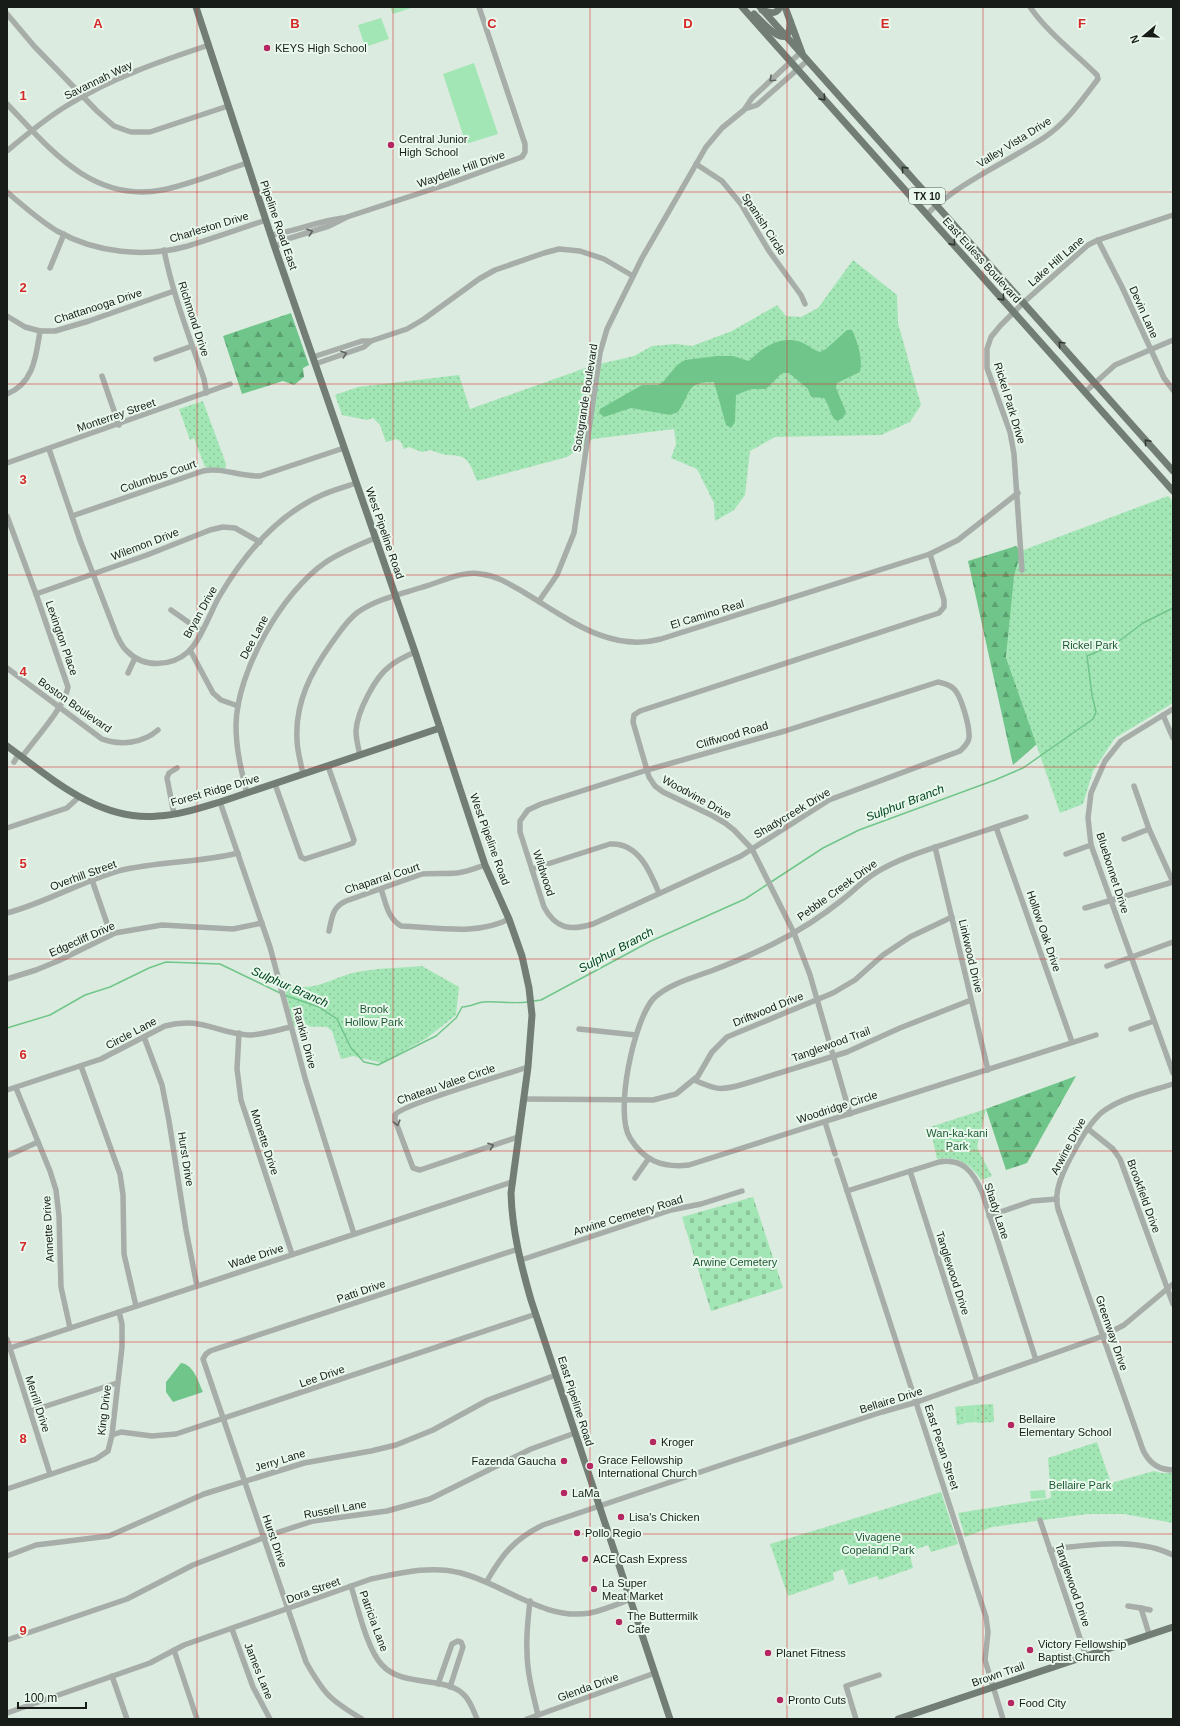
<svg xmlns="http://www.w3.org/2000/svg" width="1180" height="1726" viewBox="0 0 1180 1726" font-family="Arial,sans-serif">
	<defs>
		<pattern id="forest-firs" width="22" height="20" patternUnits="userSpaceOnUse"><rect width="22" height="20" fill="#70c68a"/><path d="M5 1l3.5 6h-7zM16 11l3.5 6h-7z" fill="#5ba070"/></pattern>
		<pattern id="cemetery-stones" width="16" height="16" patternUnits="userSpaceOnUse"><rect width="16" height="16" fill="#a3e6b5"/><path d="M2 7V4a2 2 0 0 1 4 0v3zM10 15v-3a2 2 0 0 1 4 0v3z" fill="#8cc59b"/></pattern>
		<pattern id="park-dots" width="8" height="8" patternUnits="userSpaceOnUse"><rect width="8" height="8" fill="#a3e6b5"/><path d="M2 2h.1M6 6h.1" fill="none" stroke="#8cc59b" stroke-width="1.8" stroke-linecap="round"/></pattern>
	</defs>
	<rect width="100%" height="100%" fill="#dcebdf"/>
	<!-- green -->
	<g fill="#a3e6b5">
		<path d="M390 7H414L393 14Z"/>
		<path d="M381 18 389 39 365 47 358 25Z"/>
		<path d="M474 63 498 134 466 144 443 74Z"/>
		<path d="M975 1405 976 1422 965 1423 964 1406Z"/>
		<path d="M1045 1490 1046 1498 1031 1499 1030 1491Z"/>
	</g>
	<!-- forest -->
	<g fill="url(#forest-firs)">
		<path d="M291 313 309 365 303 368 304 377 294 385 283 381 242 394 223 336Z"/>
		<path d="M1016 546 1021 551 1006 657 1037 744 1013 765 968 561Z"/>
		<path d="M1076 1076 1027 1163 1006 1170 986 1109Z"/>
	</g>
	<!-- cemetery -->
	<path fill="url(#cemetery-stones)" d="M753 1197 783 1288 711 1311 682 1217Z"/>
	<!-- park -->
	<g fill="url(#park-dots)">
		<path d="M853 260 897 295 898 323 921 405 910 422 881 435 775 437 750 451 745 495 734 510 715 521 714 503 697 469 671 458 676 444 674 429 593 439 567 457 477 481C464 443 458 463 431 450L422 452 409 447 404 449 401 442 397 439 386 442 380 425 373 418 367 420 342 415 335 395 358 387 459 375 470 409 591 366 634 356 652 346 676 344 692 346 732 331 777 305 786 316 801 317 818 308Z"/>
		<path d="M203 401 226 464 225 469 205 467 194 438 190 440 179 409Z"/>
		<path d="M1168 496 1173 502V703L1115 738 1093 771 1083 804 1060 813 1006 657 1014 576 1021 551Z"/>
		<path d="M422 966 459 987 456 1015 427 1038 382 1063 353 1056 341 1059 332 1031 327 1027 294 1026 283 983C316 994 326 979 357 972 377 968 402 968 422 966Z"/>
		<path d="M986 1109 977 1147 992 1176 981 1180C970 1163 957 1156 937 1159L930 1127Z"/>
		<path d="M993 1404 994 1422 978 1423 976 1422 975 1405Z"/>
		<path d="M964 1406 965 1423 963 1424 957 1425 955 1407Z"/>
		<path d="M1097 1442 1111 1483 1154 1471 1161 1473H1173V1523L1124 1514H1088L992 1527 965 1537 958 1513 1051 1498 1048 1458Z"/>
		<path d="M941 1492 958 1544 931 1552 928 1545 909 1552 913 1568 879 1580 877 1576 849 1585 843 1569 833 1573 834 1580 788 1596 770 1544Z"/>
	</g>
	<!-- water -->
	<g fill="#70c68a">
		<path d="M847 330H852C858 343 863 358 860 372L837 383 836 388 846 412 843 418 837 421C829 416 830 405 824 398L811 397 808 389 789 373H782L766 389H751L736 395 735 422 731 428 726 425 714 382C685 382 692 392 678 412L670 415 631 408 604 417 599 413 600 409 642 385H658L663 382 677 365 685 360 717 356H733L749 361C763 347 780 335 801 342 808 345 813 350 820 352L826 349Z"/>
		<path d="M181 1363C194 1365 198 1381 203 1392L173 1402 166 1392V1382Z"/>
	</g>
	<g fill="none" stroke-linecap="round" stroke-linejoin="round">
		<!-- stream -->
		<g stroke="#70c68a" stroke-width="1.5">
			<path d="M771 882 823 848 859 830 995 780 1023 768 1093 719 1096 712 1092 695 1087 656 1115 644 1143 623 1173 608"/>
			<path d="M284 995 319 1007 337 1019 351 1048 364 1062 378 1065 436 1036 456 1018 462 1007C470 1007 476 1003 483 1002 498 1001 513 1004 528 1002"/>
			<path d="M534 1001 541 1000 651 941 745 899 768 884"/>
			<path d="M7 1028 50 1015 85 995 110 987 149 968 166 962 220 964 280 993"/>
		</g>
		<!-- minor -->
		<g stroke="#a7ada8" stroke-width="5.5">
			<path d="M7 14 34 46 97 111 114 126 125 130 131 132H150L228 106"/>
			<path d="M7 104C50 149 92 203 162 190 191 184 219 172 247 163"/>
			<path d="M745 109 757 105 807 61"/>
			<path d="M7 151C26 135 46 118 68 105 111 78 161 61 209 45"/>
			<path d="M696 164 722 181 741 204 769 251 801 295 805 304"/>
			<path d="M7 192C23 206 39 220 57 231 96 253 145 258 188 246 214 238 240 229 266 220"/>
			<path d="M927 214C961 181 1006 163 1045 137 1067 122 1082 100 1098 79L1097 75C1075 53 1048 33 1030 7"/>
			<path d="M271 235C296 231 318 221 343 218"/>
			<path d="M1098 240 1122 287 1164 378 1173 390"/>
			<path d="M275 248 284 240 329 226 347 217 448 184 522 157 525 152V144L479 7"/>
			<path d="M164 250C173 295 189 336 204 379L206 390V393"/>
			<path d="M50 268 64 234"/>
			<path d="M7 316 25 327 40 331H55L89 321 174 291"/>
			<path d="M313 357 362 341H371"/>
			<path d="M156 359 192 346"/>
			<path d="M315 364 364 347 371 341 407 329 424 319 479 279 495 270 544 253 559 249 580 251 604 259 633 276"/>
			<path d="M102 376 119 425"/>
			<path d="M1085 392 1115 365 1173 340"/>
			<path d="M7 394C34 383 36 356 40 331"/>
			<path d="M49 449 80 540 117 636C120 641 122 647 127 651 143 668 171 667 188 652 200 642 211 611 219 597 243 556 277 515 322 495 333 490 345 487 356 483"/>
			<path d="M7 463 230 384"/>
			<path d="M7 516 36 594 68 687C65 707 34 740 22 757"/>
			<path d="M72 516 203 471C222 467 241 477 260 476L344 448"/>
			<path d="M1022 570 1014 454 1010 432 987 368V349L991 337 1000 326 1023 303 1088 245 1098 240 1173 215"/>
			<path d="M36 594 147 555 210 530 223 527 235 528 260 542"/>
			<path d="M539 601 557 575 574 533 600 353 607 329 642 258 706 147 722 128 744 110 752 98 800 53"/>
			<path d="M171 610 201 631"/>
			<path d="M190 650 213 693 221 700 238 706"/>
			<path d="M7 668 102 739C121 746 143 743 158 730"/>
			<path d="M128 673 135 658"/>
			<path d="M938 682C943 683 948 684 953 688 961 694 970 727 969 738 968 744 964 747 960 751L829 800 741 856 593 924C570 931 556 929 544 907L520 832V821L525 814 528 810 541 804 647 770 785 731Z"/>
			<path d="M1173 709 1121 741 1105 761 1091 793 1088 818 1091 845 1173 1073"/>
			<path d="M1163 715 1173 738"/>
			<path d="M360 755C358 747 356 739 356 731 357 712 375 677 390 666 397 660 406 656 415 652"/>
			<path d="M14 762 19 754"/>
			<path d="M303 774C301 763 297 751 297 739 295 703 311 672 331 644 339 633 347 620 358 612 377 599 401 594 423 587 441 582 463 570 481 574 498 576 511 585 525 593 567 618 609 653 661 639L930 554 958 540 1018 493"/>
			<path d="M275 784 301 857 305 859 348 845 353 843 354 840 328 766"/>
			<path d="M1134 786 1149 829 1173 882"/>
			<path d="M247 793C241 770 236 749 236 725 237 671 282 592 326 562 341 552 359 545 375 538"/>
			<path d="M220 802 270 947 305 1078 354 1234"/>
			<path d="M174 814 167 778 169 773 177 768"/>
			<path d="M1026 817C1000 826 974 834 948 843 924 851 898 859 877 872 864 879 854 891 842 900 821 917 797 932 773 944 753 954 732 963 711 971 692 978 669 984 654 998 634 1019 614 1113 630 1138 644 1161 662 1168 689 1165L1096 1035"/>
			<path d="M996 827 1072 1042"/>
			<path d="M7 828 67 808 79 797"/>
			<path d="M1124 839 1149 829"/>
			<path d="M935 847 988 1070"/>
			<path d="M1066 854 1091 845"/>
			<path d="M532 869 610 844C638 842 650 871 659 893"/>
			<path d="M92 880 111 935"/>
			<path d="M381 889C386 903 387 917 401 926 435 927 478 936 509 919"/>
			<path d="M1085 908 1173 882"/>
			<path d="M7 913C45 903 80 882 118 871 158 861 199 863 238 853"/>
			<path d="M329 931C332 918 332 907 346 901L422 874C434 873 445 874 457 873 467 872 476 868 485 865"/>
			<path d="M1107 966 1173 942"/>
			<path d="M7 979 36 970 58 961 115 933 162 925 233 929 262 923"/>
			<path d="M579 1029 636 1035"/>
			<path d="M1131 1029 1154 1021"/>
			<path d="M239 1033 237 1069 241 1100 292 1254"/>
			<path d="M144 1037 162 1085 169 1121 186 1230 197 1286"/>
			<path d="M81 1066 120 1174 123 1195 124 1254 136 1306"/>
			<path d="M694 1080C717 1090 720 1091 744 1084L847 1052 900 1028 971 1000"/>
			<path d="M1173 1084C1151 1091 1124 1097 1105 1110 1088 1121 1059 1174 1057 1194 1056 1199 1057 1204 1058 1209L1143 1450C1149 1463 1158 1470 1173 1470"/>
			<path d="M16 1088 50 1171 56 1190 59 1216 61 1287 70 1328"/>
			<path d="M7 1090 101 1059 165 1026C201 1016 216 1033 248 1035 262 1035 277 1030 291 1027"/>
			<path d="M524 1099 653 1100 676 1094 698 1076 712 1052 727 1037 833 993 855 980 883 955 910 937 952 917"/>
			<path d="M850 1114 810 975 794 933 752 849 734 830 725 823 713 816 663 792 655 786 649 777 633 722 634 715 640 711 939 613 944 607V600L930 554"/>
			<path d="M825 1122 835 1154"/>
			<path d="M1088 1129 1113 1149 1120 1159 1173 1304"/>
			<path d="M518 1137 420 1170 413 1168 395 1120V1115C400 1105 510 1073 528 1067"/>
			<path d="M7 1156 38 1142"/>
			<path d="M837 1160 986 1617 988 1632 985 1660 1003 1719"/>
			<path d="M910 1171 977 1381"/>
			<path d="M635 1178 649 1158"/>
			<path d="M847 1191 939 1162C963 1158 973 1172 982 1192L1036 1360"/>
			<path d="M989 1216 1032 1201 1057 1199"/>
			<path d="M521 1260 671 1210 701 1204 742 1191"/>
			<path d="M7 1339 50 1474"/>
			<path d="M7 1349 512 1182"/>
			<path d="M31 1411 117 1383"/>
			<path d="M112 1435 121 1432 152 1436 176 1434 536 1314"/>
			<path d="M7 1489 96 1459 108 1451 112 1435 122 1347V1324L119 1312"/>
			<path d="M1040 1520 1086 1656"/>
			<path d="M1050 1551 1059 1548C1095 1544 1139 1538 1173 1555"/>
			<path d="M7 1556 36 1545 109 1536 204 1494 304 1463 371 1451 396 1445 433 1430 488 1400 556 1375"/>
			<path d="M487 1581C502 1555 514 1539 543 1525L730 1462 882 1412 917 1402 1103 1336 1124 1325 1173 1284"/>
			<path d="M351 1586C358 1608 367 1649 382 1665 404 1689 447 1674 466 1697 471 1703 474 1712 477 1719"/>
			<path d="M530 1601C528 1618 526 1635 527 1651 527 1673 533 1694 538 1715"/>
			<path d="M1128 1606 1141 1608 1149 1634"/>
			<path d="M1141 1608 1150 1610"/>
			<path d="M232 1629 253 1687 270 1719"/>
			<path d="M7 1640 127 1599 193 1565 273 1534 313 1521 387 1511 430 1499 531 1449 575 1433"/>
			<path d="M174 1650 197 1719"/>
			<path d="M112 1676 127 1719"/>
			<path d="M438 1684 452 1644 458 1641 461 1642 463 1647 450 1687"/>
			<path d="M7 1713 150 1663 184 1645 371 1579C400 1573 431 1565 461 1573 504 1584 544 1621 590 1613 604 1610 618 1604 631 1599"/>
			<path d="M362 1719C330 1700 324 1694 306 1662L203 1359 206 1354 210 1351 518 1249"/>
			<path d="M527 1719 655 1673"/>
			<path d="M856 1719 846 1686 879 1675"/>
		</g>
		<!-- major -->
		<g stroke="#727e75" stroke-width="7">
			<path d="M196 7 275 248 415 652 485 865 509 919 522 956 529 988 532 1015 528 1067 511 1193C512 1230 521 1265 531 1300L670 1719"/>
			<path d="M742 7 1173 491"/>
			<path d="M760 7 1173 471"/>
			<path d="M785 7 802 53"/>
			<path d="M762 10C770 13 776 15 780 7"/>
			<path d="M754 14C762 22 791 56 790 21"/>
			<path d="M7 746C51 778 99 822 158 816 179 815 200 808 220 802L440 728"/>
			<path d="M898 1719 1173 1627"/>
		</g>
	</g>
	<!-- one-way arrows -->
	<defs><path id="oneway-chevron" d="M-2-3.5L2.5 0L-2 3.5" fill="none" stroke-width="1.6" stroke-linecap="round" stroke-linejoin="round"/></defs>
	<g stroke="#5f6460">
		<use href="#oneway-chevron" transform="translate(772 79) rotate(137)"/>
		<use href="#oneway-chevron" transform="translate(310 232) rotate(-18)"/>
		<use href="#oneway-chevron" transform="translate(344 354) rotate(-19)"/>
		<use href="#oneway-chevron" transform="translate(397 1123) rotate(75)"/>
		<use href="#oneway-chevron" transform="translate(491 1146) rotate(-19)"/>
	</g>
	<g stroke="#323934">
		<use href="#oneway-chevron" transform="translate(823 98) rotate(48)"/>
		<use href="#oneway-chevron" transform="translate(904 169) rotate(-132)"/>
		<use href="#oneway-chevron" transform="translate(953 243) rotate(48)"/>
		<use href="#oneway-chevron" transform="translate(1002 298) rotate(48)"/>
		<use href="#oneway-chevron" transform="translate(1061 344) rotate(-133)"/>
		<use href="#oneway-chevron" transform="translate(1147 442) rotate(-131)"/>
	</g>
	<!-- grid -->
	<path fill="none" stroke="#d62828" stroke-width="1" stroke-opacity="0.55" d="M197 7V1719M393 7V1719M590 7V1719M787 7V1719M983 7V1719M7 192H1173M7 384H1173M7 575H1173M7 767H1173M7 959H1173M7 1151H1173M7 1342H1173M7 1534H1173"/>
	<!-- markers -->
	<g fill="#b42760" stroke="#e9f8ec" stroke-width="1.5">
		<circle cx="267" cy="48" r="4"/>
		<circle cx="391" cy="145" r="4"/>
		<circle cx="1011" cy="1425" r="4"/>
		<circle cx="653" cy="1442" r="4"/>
		<circle cx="564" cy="1461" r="4"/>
		<circle cx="590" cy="1466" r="4"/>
		<circle cx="564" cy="1493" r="4"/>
		<circle cx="621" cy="1517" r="4"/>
		<circle cx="577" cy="1533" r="4"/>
		<circle cx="585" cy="1559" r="4"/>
		<circle cx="594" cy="1589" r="4"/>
		<circle cx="619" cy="1622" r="4"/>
		<circle cx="1030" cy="1650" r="4"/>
		<circle cx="768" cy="1653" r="4"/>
		<circle cx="780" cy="1700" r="4"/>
		<circle cx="1011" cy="1703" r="4"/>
	</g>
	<g text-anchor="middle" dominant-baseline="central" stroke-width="4" stroke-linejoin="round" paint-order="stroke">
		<!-- shield labels -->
		<rect fill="#e9f8ec" stroke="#565e58" stroke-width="1" x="909" y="188" width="36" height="16" rx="3"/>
		<g font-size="10" font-weight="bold" fill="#171c18">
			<text x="927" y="196">TX 10</text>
		</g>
		<!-- poi labels -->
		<g font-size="11" fill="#171c18" stroke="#e9f8ec" text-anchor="start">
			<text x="275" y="48">KEYS High School</text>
			<text x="399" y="139">Central Junior<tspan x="399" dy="13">High School</tspan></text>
			<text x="1019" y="1419">Bellaire<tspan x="1019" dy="13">Elementary School</tspan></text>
			<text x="661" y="1442">Kroger</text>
			<text x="598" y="1460">Grace Fellowship<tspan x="598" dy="13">International Church</tspan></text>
			<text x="556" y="1461" text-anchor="end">Fazenda Gaucha</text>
			<text x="572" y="1493">LaMa</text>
			<text x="629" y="1517">Lisa's Chicken</text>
			<text x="585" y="1533">Pollo Regio</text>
			<text x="593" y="1559">ACE Cash Express</text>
			<text x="602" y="1583">La Super<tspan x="602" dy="13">Meat Market</tspan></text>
			<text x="627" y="1616">The Buttermilk<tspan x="627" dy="13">Cafe</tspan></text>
			<text x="1038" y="1644">Victory Fellowship<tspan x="1038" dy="13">Baptist Church</tspan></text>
			<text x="776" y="1653">Planet Fitness</text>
			<text x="788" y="1700">Pronto Cuts</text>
			<text x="1019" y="1703">Food City</text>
		</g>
		<!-- street labels -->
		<g font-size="11" fill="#171c18" stroke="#e9f8ec">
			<text transform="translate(98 80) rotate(-26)">Savannah Way</text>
			<text transform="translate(1014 142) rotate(-32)">Valley Vista Drive</text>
			<text transform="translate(461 169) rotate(-19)">Waydelle Hill Drive</text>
			<text transform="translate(764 224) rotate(57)">Spanish Circle</text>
			<text transform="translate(279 225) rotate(71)">Pipeline Road East</text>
			<text transform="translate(209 227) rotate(-17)">Charleston Drive</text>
			<text transform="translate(982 260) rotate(48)">East Euless Boulevard</text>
			<text transform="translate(1056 261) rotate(-41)">Lake Hill Lane</text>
			<text transform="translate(98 306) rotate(-18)">Chattanooga Drive</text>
			<text transform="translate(1144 312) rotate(66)">Devin Lane</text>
			<text transform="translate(194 319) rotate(72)">Richmond Drive</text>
			<text transform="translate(585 398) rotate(-81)">Sotogrande Boulevard</text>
			<text transform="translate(1010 403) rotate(73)">Rickel Park Drive</text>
			<text transform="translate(116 415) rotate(-19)">Monterrey Street</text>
			<text transform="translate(158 476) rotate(-19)">Columbus Court</text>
			<text transform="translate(385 533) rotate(71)">West Pipeline Road</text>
			<text transform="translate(145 544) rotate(-21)">Wilemon Drive</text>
			<text transform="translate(200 612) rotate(-61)">Bryan Drive</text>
			<text transform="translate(707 614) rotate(-17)">El Camino Real</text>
			<text transform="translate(254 637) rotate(-62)">Dee Lane</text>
			<text transform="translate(62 638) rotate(71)">Lexington Place</text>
			<text transform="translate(75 705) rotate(35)">Boston Boulevard</text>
			<text transform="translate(732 735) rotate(-16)">Cliffwood Road</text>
			<text transform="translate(215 790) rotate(-16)">Forest Ridge Drive</text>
			<text transform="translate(697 797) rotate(29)">Woodvine Drive</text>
			<text transform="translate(792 813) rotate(-31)">Shadycreek Drive</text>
			<text transform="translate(490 839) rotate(70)">West Pipeline Road</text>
			<text transform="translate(544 873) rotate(72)">Wildwood</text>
			<text transform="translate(1113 873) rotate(72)">Bluebonnet Drive</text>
			<text transform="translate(83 875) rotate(-20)">Overhill Street</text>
			<text transform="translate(382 878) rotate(-18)">Chaparral Court</text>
			<text transform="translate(837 890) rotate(-36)">Pebble Creek Drive</text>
			<text transform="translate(1044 931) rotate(71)">Hollow Oak Drive</text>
			<text transform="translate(82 939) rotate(-24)">Edgecliff Drive</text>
			<text transform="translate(971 956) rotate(77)">Linkwood Drive</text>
			<text transform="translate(768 1009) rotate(-22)">Driftwood Drive</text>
			<text transform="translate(131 1033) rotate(-28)">Circle Lane</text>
			<text transform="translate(305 1038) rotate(75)">Rankin Drive</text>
			<text transform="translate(831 1044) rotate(-20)">Tanglewood Trail</text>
			<text transform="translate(446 1084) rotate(-19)">Chateau Valee Circle</text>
			<text transform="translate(837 1107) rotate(-18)">Woodridge Circle</text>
			<text transform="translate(265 1142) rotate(72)">Monette Drive</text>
			<text transform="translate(1068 1146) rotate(-62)">Arwine Drive</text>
			<text transform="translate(186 1159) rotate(81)">Hurst Drive</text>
			<text transform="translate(1144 1196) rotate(70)">Brookfield Drive</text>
			<text transform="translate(997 1211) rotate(72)">Shady Lane</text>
			<text transform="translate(628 1215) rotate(-17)">Arwine Cemetery Road</text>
			<text transform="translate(48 1229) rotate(-93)">Annette Drive</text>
			<text transform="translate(256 1256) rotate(-18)">Wade Drive</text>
			<text transform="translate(953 1273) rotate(72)">Tanglewood Drive</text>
			<text transform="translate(361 1291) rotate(-19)">Patti Drive</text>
			<text transform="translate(1112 1333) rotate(71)">Greenway Drive</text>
			<text transform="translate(322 1376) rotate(-19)">Lee Drive</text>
			<text transform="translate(891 1400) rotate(-17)">Bellaire Drive</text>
			<text transform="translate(576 1401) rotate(72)">East Pipeline Road</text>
			<text transform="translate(38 1404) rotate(72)">Merrill Drive</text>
			<text transform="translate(104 1410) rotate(-83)">King Drive</text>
			<text transform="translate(942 1447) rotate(72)">East Pecan Street</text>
			<text transform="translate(280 1460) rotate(-17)">Jerry Lane</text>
			<text transform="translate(335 1509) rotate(-10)">Russell Lane</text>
			<text transform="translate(275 1541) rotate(71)">Hurst Drive</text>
			<text transform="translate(1073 1585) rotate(71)">Tanglewood Drive</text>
			<text transform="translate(313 1590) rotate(-20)">Dora Street</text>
			<text transform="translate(374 1621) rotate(70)">Patricia Lane</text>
			<text transform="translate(259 1671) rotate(68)">James Lane</text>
			<text transform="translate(998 1674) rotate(-19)">Brown Trail</text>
			<text transform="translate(588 1687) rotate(-20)">Glenda Drive</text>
		</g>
		<!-- park labels -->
		<g font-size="11" fill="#1e5b34" stroke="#e9f8ec">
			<text x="1090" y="645">Rickel Park</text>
			<text x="374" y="1009">Brook<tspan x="374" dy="13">Hollow Park</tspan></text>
			<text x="957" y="1133">Wan-ka-kani<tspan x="957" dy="13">Park</tspan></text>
			<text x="735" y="1262">Arwine Cemetery</text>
			<text x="1080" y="1485">Bellaire Park</text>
			<text x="878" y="1537">Vivagene<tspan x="878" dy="13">Copeland Park</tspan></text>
		</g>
		<!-- water labels -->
		<g font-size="12" font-style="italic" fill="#00441f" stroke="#e9f8ec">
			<text transform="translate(905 803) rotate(-21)">Sulphur Branch</text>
			<text transform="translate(616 950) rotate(-28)">Sulphur Branch</text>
			<text transform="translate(290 987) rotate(24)">Sulphur Branch</text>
		</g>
	</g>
	<g font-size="13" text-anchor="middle" font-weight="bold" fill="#d62828" stroke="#e9f8ec" stroke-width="4" stroke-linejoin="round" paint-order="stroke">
		<text x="98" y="28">A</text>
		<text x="295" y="28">B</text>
		<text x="492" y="28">C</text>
		<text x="688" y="28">D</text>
		<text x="885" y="28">E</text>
		<text x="1082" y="28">F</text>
		<text x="23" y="100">1</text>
		<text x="23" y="292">2</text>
		<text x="23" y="484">3</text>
		<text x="23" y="676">4</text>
		<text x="23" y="868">5</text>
		<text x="23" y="1059">6</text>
		<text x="23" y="1251">7</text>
		<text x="23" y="1443">8</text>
		<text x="23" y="1635">9</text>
	</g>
	<!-- border -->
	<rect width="1180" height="1726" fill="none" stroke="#171c18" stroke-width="16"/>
	<!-- north arrow -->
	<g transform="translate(1144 36) rotate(251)" stroke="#e9f8ec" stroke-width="3" paint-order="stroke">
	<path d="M0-3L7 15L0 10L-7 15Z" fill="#171c18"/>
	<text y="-6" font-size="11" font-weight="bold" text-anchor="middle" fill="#171c18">N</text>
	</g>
	<!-- scale -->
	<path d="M18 1702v6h68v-6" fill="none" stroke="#171c18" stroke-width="2"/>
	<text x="24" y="1702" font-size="12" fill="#171c18" stroke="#e9f8ec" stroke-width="3" paint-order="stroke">100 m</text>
</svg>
